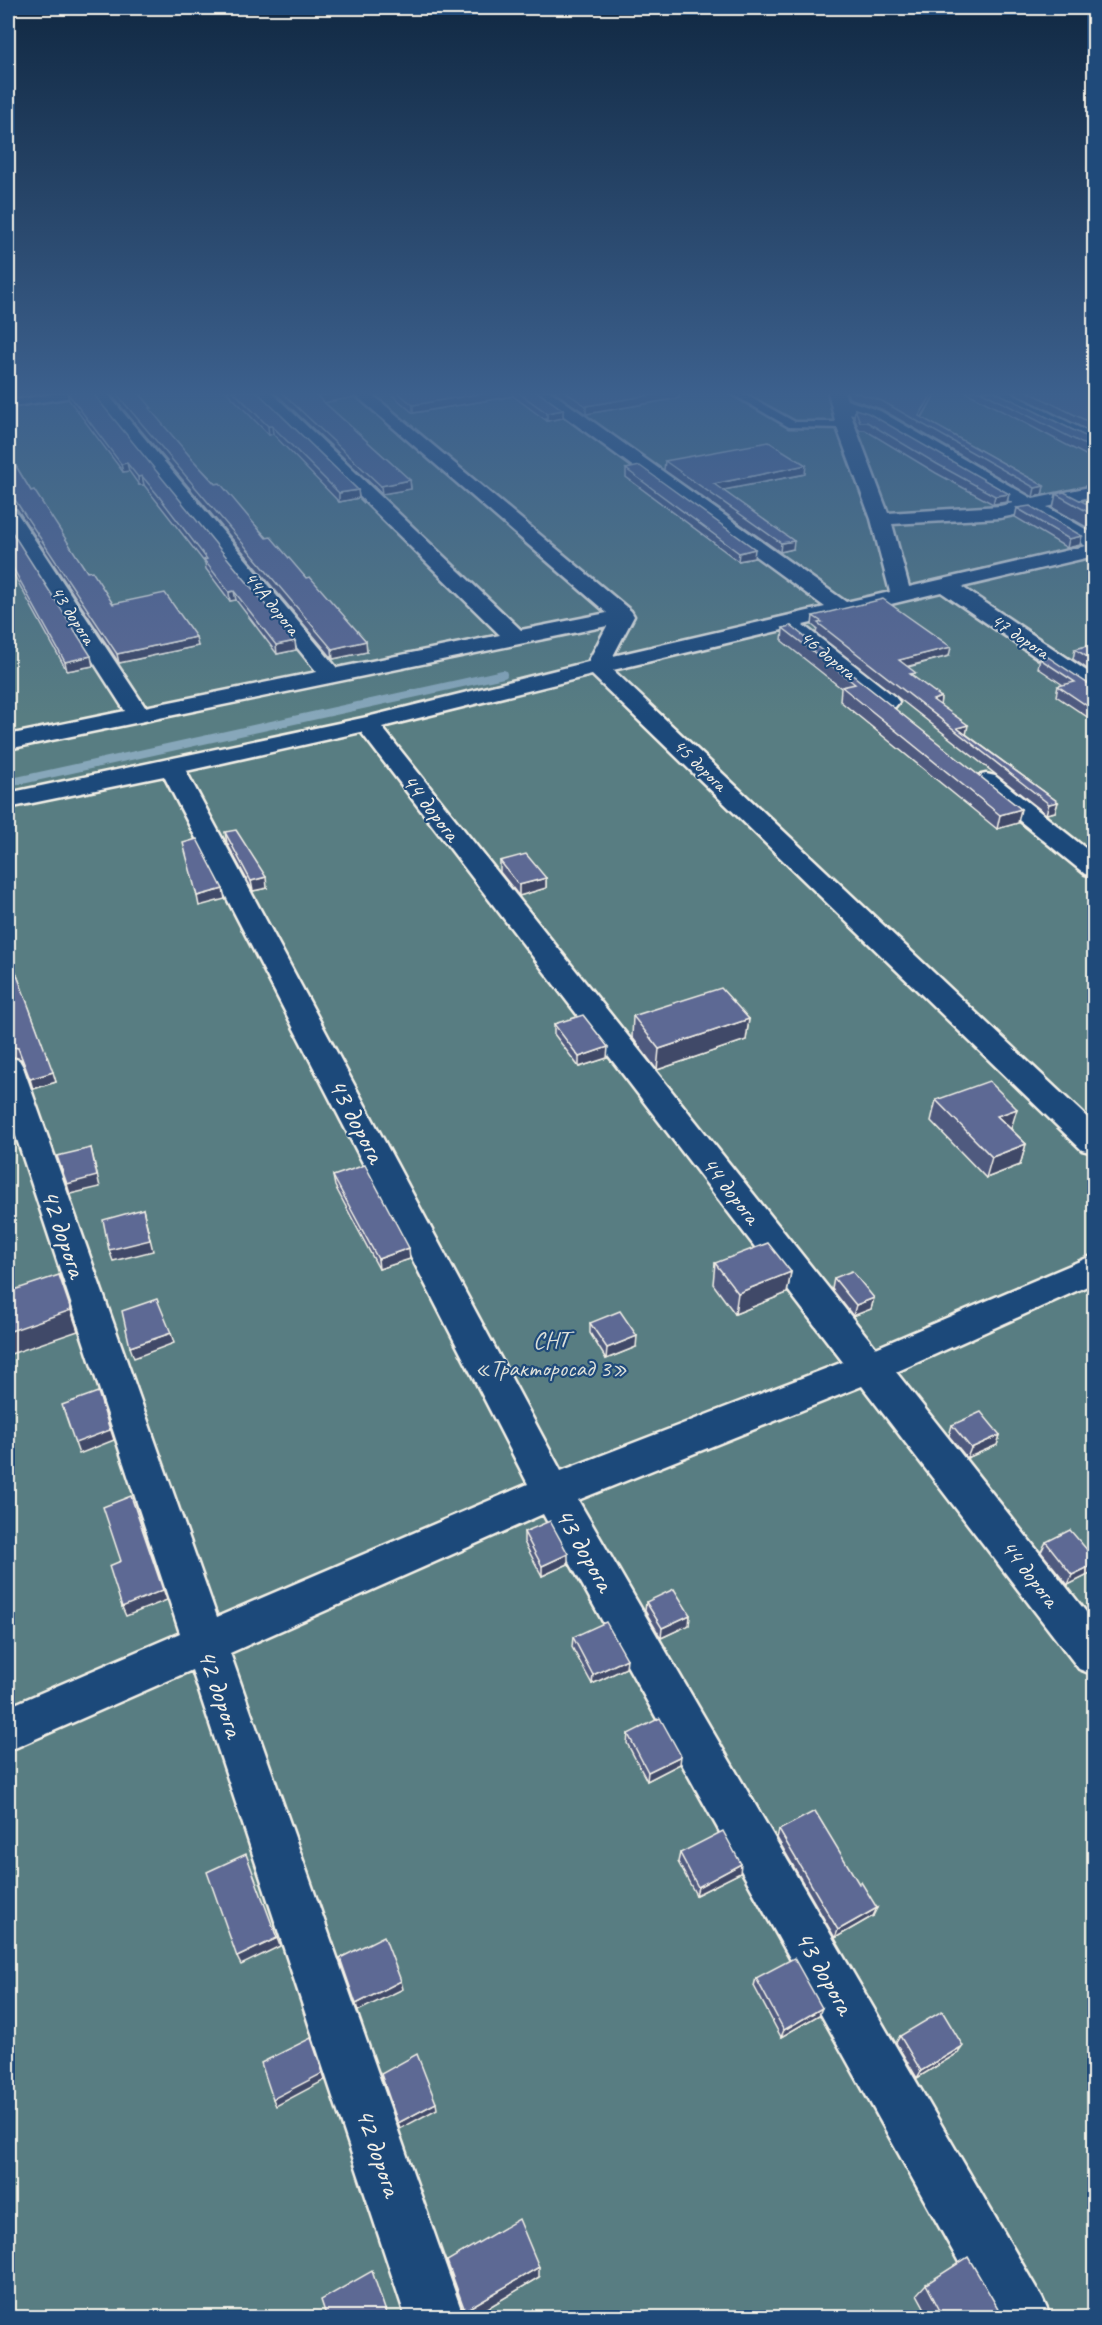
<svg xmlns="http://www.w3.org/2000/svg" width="1102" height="2325" viewBox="0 0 1102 2325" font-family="Caveat,sans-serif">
	<rect width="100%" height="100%" fill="#1f4a7a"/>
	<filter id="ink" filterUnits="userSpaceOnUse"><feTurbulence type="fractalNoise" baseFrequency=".0167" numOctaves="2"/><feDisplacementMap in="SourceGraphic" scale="12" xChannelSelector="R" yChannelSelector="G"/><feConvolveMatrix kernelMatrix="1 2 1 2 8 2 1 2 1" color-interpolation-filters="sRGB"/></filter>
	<g filter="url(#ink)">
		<!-- green -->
		<rect fill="#597d82" stroke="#a6b7b5" stroke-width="1.5" x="8" y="391" width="1086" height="1926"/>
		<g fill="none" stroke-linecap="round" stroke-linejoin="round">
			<!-- stream -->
			<path stroke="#87a7ba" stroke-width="8" d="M8 783 503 674"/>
			<defs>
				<g id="service">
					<path d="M74 391H97L92 394 8 407V401Z"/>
					<path d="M727 391H739L795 422H845L850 425 845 428 789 427Z"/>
				</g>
				<g id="minor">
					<path d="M89 391H105L337 668 500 635 253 391H270L521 630 607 613 351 391H368L631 611 634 616 613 656 825 607 534 394 532 391H550L846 602 890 592 871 519 836 425 828 391H844L847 400 880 411 1033 499 1094 486V496L1047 507 1094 534V556L962 587 1094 676V693L1086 691 941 592 803 625 895 697 899 702 895 707 887 709 879 707 782 630 613 670 1094 1124V1153L1082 1150 592 675 382 727 876 1348 1094 1255V1283L896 1372 1094 1622V1675L1079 1669 862 1386 578 1500 1042 2298 1051 2318H990L543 1514 230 1653 464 2318H406L192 1670 8 1751V1707L180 1633 8 1112V1057L19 1060 23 1067 217 1617 528 1484 164 776 8 808V793L367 717 588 662 607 626 8 749V735L125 711 8 528V508L15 510 145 707 317 672ZM850 413 868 419 1013 503 1000 506 888 513ZM1028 512 1086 546 909 587 892 524 1000 518ZM361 732 843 1362 561 1471 186 771Z"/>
					<path d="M986 391H1006L1094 435V447L988 394Z"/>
					<path d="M986 774 995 776 1094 855V876L1085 874 977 786 974 781 977 776Z"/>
				</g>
			</defs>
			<!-- service casing -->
			<use href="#service" stroke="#f4f1e8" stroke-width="5"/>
			<!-- minor casing -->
			<use href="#minor" stroke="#f4f1e8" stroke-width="5"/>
			<!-- service -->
			<use href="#service" fill="#1f4a7a" fill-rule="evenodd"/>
			<!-- minor -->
			<use href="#minor" fill="#1f4a7a" fill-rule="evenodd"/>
		</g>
		<!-- wall -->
		<g fill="#505a7f" stroke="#f4f1e8" stroke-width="1.5">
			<path d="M108 391H141L143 398 152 413 193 460 366 641 367 652 333 659Z"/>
			<path d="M226 391H256L358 490 359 498 339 502 273 434 269 435Z"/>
			<path d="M273 391H354L355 397 324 402 410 480 411 489 382 494Z"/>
			<path d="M370 391H536L563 410V418L547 421 513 396 413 413 389 392 375 394Z"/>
			<path d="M553 391H679V398L586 414Z"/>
			<path d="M846 391H937L922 418 1044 486 1042 495 1033 497 881 409 849 398Z"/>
			<path d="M964 391H994L1095 441V460Z"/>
			<path d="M1010 391H1095V434Z"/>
			<path d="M67 392 295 641 296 650 277 654 236 600 230 601 206 569 205 563 144 485H139L129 471 123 472 69 400Z"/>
			<path d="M855 409 1009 494 1007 502 993 504 936 473 865 430H859L854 417Z"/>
			<path d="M8 453 31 491 87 572 113 604 198 646 119 663 17 509 8 506Z"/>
			<path d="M665 461 805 474 723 490 793 549 780 552 664 470Z"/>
			<path d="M626 469 754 558 738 561 626 477Z"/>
			<path d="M1056 494 1095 508V532L1053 508Z"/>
			<path d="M1017 508 1080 545 1067 548 1015 517Z"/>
			<path d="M8 526 93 666 67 671 8 564Z"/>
			<path d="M1095 544V564L1087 560 1091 546Z"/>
			<path d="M813 616 949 656 908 667 915 678 941 697 940 705 966 734 1058 802 1055 812 1046 814 816 633 817 629 812 625Z"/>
			<path d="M791 626 1018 823 997 829 840 701 841 688 782 641 783 628Z"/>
			<path d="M1095 644V674L1073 659 1075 649Z"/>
			<path d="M1040 659 1087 683 1095 685V722L1056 696 1058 686 1063 685 1038 668Z"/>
			<path d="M225 832 267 888 253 891 227 843Z"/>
			<path d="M500 861 546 878V888L519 896 500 872Z"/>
			<path d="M8 951 56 1082 33 1089 21 1059 8 1055Z"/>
			<path d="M633 1016 749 1019 746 1040 657 1070 632 1037Z"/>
			<path d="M554 1024 607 1058 579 1067 554 1034Z"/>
			<path d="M936 1100 1011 1129 1026 1144 1020 1165 986 1178 931 1121Z"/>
			<path d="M333 1176 410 1259 379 1269 335 1186Z"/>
			<path d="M715 1263 791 1272 787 1293 735 1314 713 1284Z"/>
			<path d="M834 1278 874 1298 871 1309 853 1316 832 1289Z"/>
			<path d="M590 1323 636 1347 606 1359 590 1333Z"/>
			<path d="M952 1425 1000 1435 997 1445 967 1458 949 1436Z"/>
			<path d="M524 1532 568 1564 542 1576 524 1542Z"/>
			<path d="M1046 1542 1095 1559V1568L1092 1573 1068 1585 1041 1552Z"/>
			<path d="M646 1602 690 1615 689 1625 661 1638 645 1611Z"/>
			<path d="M573 1637 626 1668 592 1684 572 1647Z"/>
			<path d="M628 1734 680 1764 647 1781 627 1743Z"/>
			<path d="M779 1830 873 1916 835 1938 777 1838Z"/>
			<path d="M680 1853 740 1873 696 1895 678 1862Z"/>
			<path d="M756 1978 819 2015 781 2037 754 1986Z"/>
			<path d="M900 2036 958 2053 917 2078 896 2043Z"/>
			<path d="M447 2261 539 2277 471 2318H458L456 2311H462L463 2309 450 2271Z"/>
			<path d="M926 2284 999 2310 1013 2318H930L917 2294Z"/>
		</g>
		<!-- shaded-wall -->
		<g fill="#414a68" stroke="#f4f1e8" stroke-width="1.5">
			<path d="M347 391H354L355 397 317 404V396Z"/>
			<path d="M375 391H389V392L375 394Z"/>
			<path d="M496 391H513V396L413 413V405Z"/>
			<path d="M674 391H679V398L586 414V406Z"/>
			<path d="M934 391H937L919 422V416Z"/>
			<path d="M563 410V418L547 421V413Z"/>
			<path d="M268 426H272L273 434 269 435Z"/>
			<path d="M127 463 129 471 123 472 121 464Z"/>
			<path d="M806 465 805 474 713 492 714 484Z"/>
			<path d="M142 476 144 485H139L138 477Z"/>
			<path d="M410 480 411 489 382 494 381 486Z"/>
			<path d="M1044 486 1042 495 1033 497 1035 488Z"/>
			<path d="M358 490 359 498 339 502V493Z"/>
			<path d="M1009 494 1007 502 993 504 995 496Z"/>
			<path d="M1082 536 1080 545 1067 548 1069 539Z"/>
			<path d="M794 541 793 549 780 552 781 543Z"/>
			<path d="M755 549 754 558 738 561 739 553Z"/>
			<path d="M234 591 236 600 230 601 229 592Z"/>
			<path d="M196 637 198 646 119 663 117 654Z"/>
			<path d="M295 641 296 650 277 654 276 645Z"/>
			<path d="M366 641 367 652 333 659 332 649Z"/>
			<path d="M951 647 949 656 897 669 899 660Z"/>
			<path d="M91 656 93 666 67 671 65 662Z"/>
			<path d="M941 697 940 707 933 700Z"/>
			<path d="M968 725 966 735 957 728Z"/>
			<path d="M1058 802 1055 812 1046 814 1049 804Z"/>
			<path d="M1021 809 1018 823 997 829 1000 815Z"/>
			<path d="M266 877 267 888 253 891 251 881Z"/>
			<path d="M546 878V888L519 896V885Z"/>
			<path d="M223 889 225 899 199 906 197 896Z"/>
			<path d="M749 1019 746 1040 657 1070 659 1049Z"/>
			<path d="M608 1047 607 1058 579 1067V1057Z"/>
			<path d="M53 1072 56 1082 33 1089 30 1079Z"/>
			<path d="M1017 1109 1011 1129 997 1116Z"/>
			<path d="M1026 1144 1020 1165 986 1178 992 1157Z"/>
			<path d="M91 1148 100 1187 70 1194 67 1184Z"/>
			<path d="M143 1209 153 1251 113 1261 109 1250Z"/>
			<path d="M409 1248 410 1259 379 1269 378 1259Z"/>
			<path d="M791 1272 787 1293 735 1314 738 1293Z"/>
			<path d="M59 1275 78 1331 8 1355V1332Z"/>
			<path d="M874 1298 871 1309 853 1316 856 1305Z"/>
			<path d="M171 1333 174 1343 134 1358 130 1347Z"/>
			<path d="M637 1336 636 1347 606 1359 607 1348Z"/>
			<path d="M102 1403 114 1440 79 1454 75 1443Z"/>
			<path d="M1000 1435 997 1445 967 1458 971 1448Z"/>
			<path d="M131 1496 167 1600 126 1616 122 1607Z"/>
			<path d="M568 1554V1564L542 1576V1566Z"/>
			<path d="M1095 1564V1568L1092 1573 1068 1585 1072 1575Z"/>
			<path d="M690 1615 689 1625 661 1638 662 1628Z"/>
			<path d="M627 1659 626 1668 592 1684 593 1675Z"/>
			<path d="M681 1756 680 1764 647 1781 648 1772Z"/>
			<path d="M741 1864 740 1873 696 1895 698 1887Z"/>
			<path d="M877 1908 873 1916 835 1938 838 1930Z"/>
			<path d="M277 1938 280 1946 241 1965 237 1957Z"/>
			<path d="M401 1981 403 1989 358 2011 356 2004Z"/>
			<path d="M822 2008 819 2015 781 2037 784 2030Z"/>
			<path d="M311 2038 325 2080 276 2106 273 2099Z"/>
			<path d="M963 2046 958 2053 917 2078 921 2071Z"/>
			<path d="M436 2103 437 2109 400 2129 398 2123Z"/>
			<path d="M539 2267V2277L471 2318H458L457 2315Z"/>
		</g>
		<!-- building -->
		<g fill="#5d6994" stroke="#f4f1e8" stroke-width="1.5">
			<path d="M76 391H91L295 641 276 645 234 591 229 592 204 560 207 559 157 494 142 476 138 477 127 463 121 464 67 392Z"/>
			<path d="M114 391H141L142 392 139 393 152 408H149L193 460 215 484 220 483 266 538 271 537 306 578 310 577 366 641 332 649Z"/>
			<path d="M233 391H256L358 490 339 493 272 426H268Z"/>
			<path d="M280 391H347L317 396 410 480 381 486Z"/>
			<path d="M396 391H496L413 405Z"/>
			<path d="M516 391H536L563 410 547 413Z"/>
			<path d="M564 391H674L586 406Z"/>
			<path d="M851 391H934L919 416 1044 486 1035 488 882 401Z"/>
			<path d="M980 391H994L1095 441V450Z"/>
			<path d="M1027 391H1095V425Z"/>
			<path d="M855 409 868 413 1009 494 995 496 937 464 867 422H860Z"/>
			<path d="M769 442 806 465 714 484 794 541 781 543 665 461Z"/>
			<path d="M8 453 31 491 34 490 87 572 92 571 113 604 165 593 196 637 117 654 15 500 8 498Z"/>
			<path d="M640 466 755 549 739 553 626 469Z"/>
			<path d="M1064 492 1095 508V516L1056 494Z"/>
			<path d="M1030 506 1082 536 1069 539 1017 508Z"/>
			<path d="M8 526 91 656 65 662 8 559Z"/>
			<path d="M883 599 951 647 899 660 916 673 910 674 941 697 933 700 968 725 957 728 1058 802 1049 804 818 623 822 622 813 616Z"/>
			<path d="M791 626 1021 809 1000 815 842 687 855 684 783 628Z"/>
			<path d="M1095 644V662L1075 649Z"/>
			<path d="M1048 657 1087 683 1095 685V711L1058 686 1075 682 1040 659Z"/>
			<path d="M236 830 266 877 251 881 225 832Z"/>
			<path d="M197 839 223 889 197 896 183 843Z"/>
			<path d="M526 854 546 878 519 885 500 861Z"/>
			<path d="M8 951 53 1072 30 1079 18 1048 8 1046Z"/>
			<path d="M721 988 749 1019 659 1049 633 1016Z"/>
			<path d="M583 1015 608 1047 579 1057 554 1024Z"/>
			<path d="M989 1081 1017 1109 997 1116 1026 1144 992 1157 936 1100Z"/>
			<path d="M91 1148 97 1176 67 1184 57 1156Z"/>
			<path d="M365 1165 409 1248 378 1259 333 1176Z"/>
			<path d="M143 1209 150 1240 109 1250 103 1220Z"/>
			<path d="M768 1243 791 1272 738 1293 715 1263Z"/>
			<path d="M852 1271 874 1298 856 1305 834 1278Z"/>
			<path d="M59 1275 71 1310 8 1332V1292Z"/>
			<path d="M157 1299 171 1333 130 1347 122 1311Z"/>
			<path d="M620 1311 637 1336 607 1348 590 1323Z"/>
			<path d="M98 1392 110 1430 75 1443 62 1405Z"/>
			<path d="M981 1412 1000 1435 971 1448 952 1425Z"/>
			<path d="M131 1496 163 1590 122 1607 109 1566 121 1561 103 1507Z"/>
			<path d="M550 1521 568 1554 542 1566 524 1532Z"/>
			<path d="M1070 1530 1095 1559V1564L1072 1575 1046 1542Z"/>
			<path d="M674 1589 690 1615 662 1628 646 1602Z"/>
			<path d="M606 1622 627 1659 593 1675 573 1637Z"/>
			<path d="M660 1718 681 1756 648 1772 628 1734Z"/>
			<path d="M815 1811 859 1884 861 1882 877 1908 838 1930 779 1830Z"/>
			<path d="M723 1831 741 1864 698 1887 680 1853Z"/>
			<path d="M246 1854 277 1938 237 1957 207 1872Z"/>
			<path d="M384 1936 401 1981 356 2004 340 1958Z"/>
			<path d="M794 1958 822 2008 784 2030 756 1978Z"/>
			<path d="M942 2011 963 2046 921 2071 900 2036Z"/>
			<path d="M311 2038 323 2073 273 2099 261 2063Z"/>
			<path d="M417 2054 436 2103 398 2123 381 2074Z"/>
			<path d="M519 2219 539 2267 457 2315 456 2311H462L464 2308 447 2261Z"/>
			<path d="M968 2257 999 2310 1010 2311 1013 2318H944L926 2284Z"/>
			<path d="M372 2271 388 2318H327L321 2300Z"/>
		</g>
	</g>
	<!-- sky -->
	<linearGradient id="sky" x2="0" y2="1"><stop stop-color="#112943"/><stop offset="0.55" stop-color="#3c608d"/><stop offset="1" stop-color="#3c608d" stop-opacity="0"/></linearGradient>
	<rect width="1102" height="716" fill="url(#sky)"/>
	<g text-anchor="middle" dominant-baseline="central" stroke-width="4.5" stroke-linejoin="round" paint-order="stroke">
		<!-- far-street labels -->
		<g font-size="20" fill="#f4f1e8" stroke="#1f4a7a">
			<text transform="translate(272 603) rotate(51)">44А дорога</text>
			<text transform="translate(73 615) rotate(57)">43 дорога</text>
			<text transform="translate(1020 636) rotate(34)">47 дорога</text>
			<text transform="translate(828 655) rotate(39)">46 дорога</text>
			<text transform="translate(700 765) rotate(44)">45 дорога</text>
		</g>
		<!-- street labels -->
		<g font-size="24" fill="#f4f1e8" stroke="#1f4a7a">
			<text transform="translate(431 807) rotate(52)">44 дорога</text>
			<text transform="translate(731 1190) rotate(52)">44 дорога</text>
			<text transform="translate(1030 1573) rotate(52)">44 дорога</text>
		</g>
		<!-- park labels -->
		<g font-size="24" fill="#dde0d9" stroke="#1f4a7a">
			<text x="551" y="1340">СНТ<tspan x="551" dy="28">«Тракторосад 3»</tspan></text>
		</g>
		<!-- near-street labels -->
		<g font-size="28" fill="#f4f1e8" stroke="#1f4a7a">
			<text transform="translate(357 1120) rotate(62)">43 дорога</text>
			<text transform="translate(64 1233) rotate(71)">42 дорога</text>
			<text transform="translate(585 1549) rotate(60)">43 дорога</text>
			<text transform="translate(221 1693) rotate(71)">42 дорога</text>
			<text transform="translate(825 1972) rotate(60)">43 дорога</text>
			<text transform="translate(379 2152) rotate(71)">42 дорога</text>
		</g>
	</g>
	<!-- margin -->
	<rect width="1102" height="2325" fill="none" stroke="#1f4a7a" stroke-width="30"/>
	<rect x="15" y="15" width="1072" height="2295" fill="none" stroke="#f4f1e8" stroke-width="2" filter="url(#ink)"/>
</svg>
